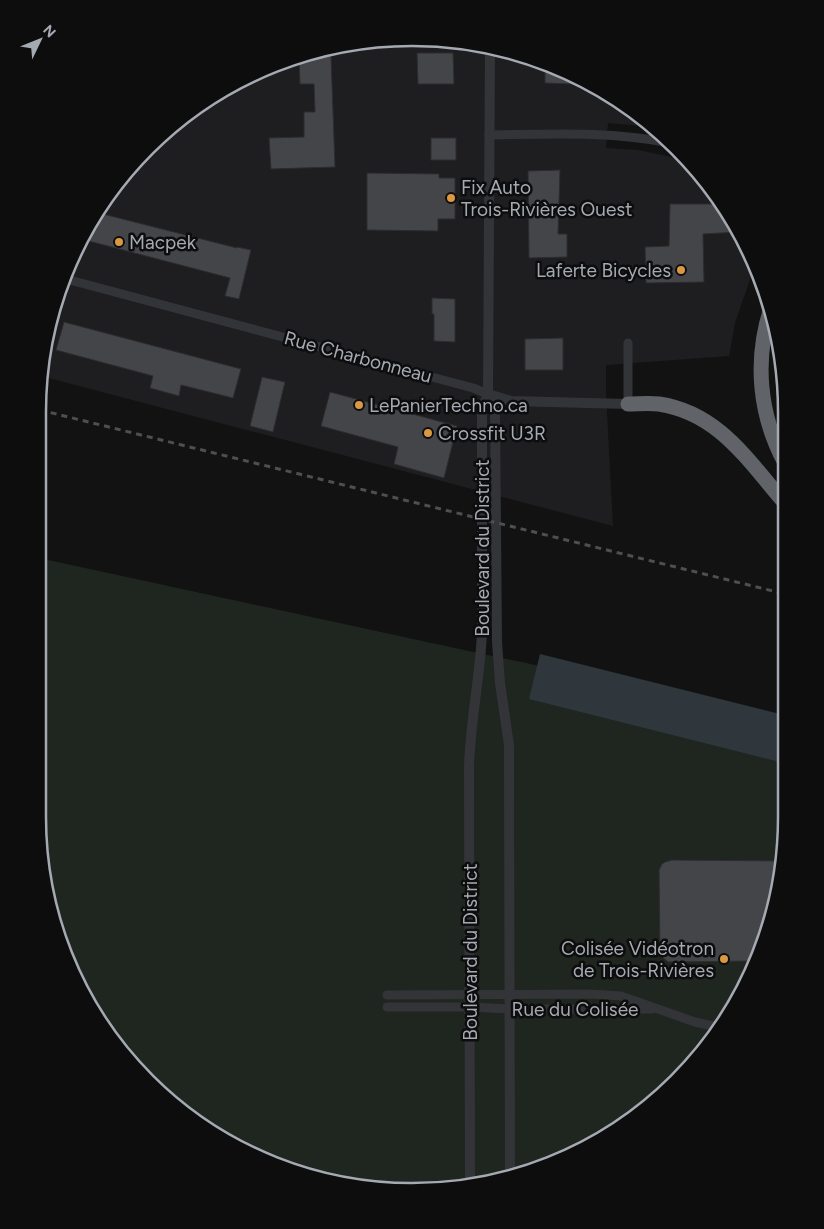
<svg xmlns="http://www.w3.org/2000/svg" width="824" height="1229" viewBox="0 0 824 1229" font-family="Figtree,sans-serif">
	<rect width="100%" height="100%" fill="#121213"/>
	<!-- built -->
	<path fill="#1e1e20" d="M388 38 461 41 533 57 599 88 656 129 642 126 608 123 606 148 638 150 681 159 688 162 709 184 748 247 755 265 735 323 729 356 606 365V393L613 526 41 376V363L76 247 131 165 184 115 247 76 315 50Z"/>
	<!-- green -->
	<path fill="#1f251f" d="M39 558 464 650 784 717 783 866 748 982 693 1064 599 1141 485 1184 387 1191 269 1163 184 1114 101 1025 57 937 38 817Z"/>
	<!-- water -->
	<path fill="#2f373c" d="M540 654 784 715V763L529 699Z"/>
	<!-- building -->
	<g fill="#444548" stroke="#2c2c2f">
		<path d="M417 53H453L454 84H418Z"/>
		<path d="M331 56 335 167 271 169 269 138 304 137V112H315L314 84H300L299 57Z"/>
		<path d="M545 63 573 76V84L545 83Z"/>
		<rect x="431" y="138" width="25" height="22"/>
		<path d="M560 170 558 234H567V257L529 258 528 171Z"/>
		<path d="M367 173 439 174V178H455V219H438V231L367 230Z"/>
		<path d="M670 204H722L739 232 703 234 704 282 646 283 645 247 669 246Z"/>
		<path d="M99 213 237 248V247L251 250 239 299 225 296 230 278 81 239Z"/>
		<path d="M432 298 455 299V342L434 341V314H432Z"/>
		<path d="M64 322 241 369 233 398 181 385 179 396 150 388 153 376 56 350Z"/>
		<path d="M563 338V370H525V339Z"/>
		<path d="M262 377 285 382 273 432 250 426Z"/>
		<path d="M330 392 457 426 444 478 394 464 398 447 321 426Z"/>
		<path d="M672 860 783 861V866L754 961 668 962 662 957 660 952 659 870 662 864 665 862Z"/>
	</g>
	<g fill="none" stroke-linecap="round" stroke-linejoin="round">
		<!-- minor -->
		<g stroke="#333438" stroke-width="9">
			<path d="M489 135C551 134 611 131 671 143"/>
			<path d="M66 279 473 388 488 394"/>
			<path d="M628 343V404"/>
			<path d="M387 995 590 994 621 996 695 1022 718 1027"/>
			<path d="M387 1007H470L510 1009H652"/>
		</g>
		<!-- tertiary -->
		<g stroke="#333438" stroke-width="10">
			<path d="M488 394 495 410V414L497 642 500 683 509 745V768L510 1175"/>
			<path d="M488 394 511 401 628 404"/>
			<path d="M470 1185 469 768C470 722 480 678 482 633V409L488 394 490 47"/>
		</g>
		<!-- motorway -->
		<g stroke="#606368" stroke-width="15">
			<path d="M771 308C754 360 759 415 785 463"/>
			<path d="M628 404C638 404 649 403 659 404 719 413 748 461 785 503"/>
		</g>
		<!-- rail -->
		<path stroke="#4d4f52" stroke-width="3" stroke-dasharray="6 5" stroke-linecap="butt" d="M40 410 785 594"/>
	</g>
	<!-- markers -->
	<g fill="#db9842" stroke="#0d0d0e" stroke-width="2">
		<circle cx="451" cy="198" r="5"/>
		<circle cx="119" cy="242" r="5"/>
		<circle cx="681" cy="270" r="5"/>
		<circle cx="359" cy="405" r="5"/>
		<circle cx="428" cy="433" r="5"/>
		<circle cx="724" cy="959" r="5"/>
	</g>
	<g text-anchor="middle" dominant-baseline="central" stroke-width="5" stroke-linejoin="round" paint-order="stroke">
		<!-- poi labels -->
		<g font-size="19" fill="#a5aab2" stroke="#0d0d0e" text-anchor="start">
			<text x="461" y="187">Fix Auto<tspan x="461" dy="22">Trois-Rivières Ouest</tspan></text>
			<text x="129" y="242">Macpek</text>
			<text x="671" y="270" text-anchor="end">Laferte Bicycles</text>
			<text x="369" y="405">LePanierTechno.ca</text>
			<text x="438" y="433">Crossfit U3R</text>
			<text x="714" y="948" text-anchor="end">Colisée Vidéotron<tspan x="714" dy="22">de Trois-Rivières</tspan></text>
		</g>
		<!-- street labels -->
		<g font-size="19" fill="#a5aab2" stroke="#0d0d0e">
			<text transform="translate(358 357) rotate(15)">Rue Charbonneau</text>
			<text transform="translate(482 548) rotate(-90)">Boulevard du District</text>
			<text transform="translate(470 952) rotate(-90)">Boulevard du District</text>
			<text x="575" y="1009">Rue du Colisée</text>
		</g>
	</g>
	<!-- crop -->
	<path d="M0 0H824V1229H0ZM412 46H412A366 366 0 0 1 778 412V817A366 366 0 0 1 412 1183H412A366 366 0 0 1 46 817V412A366 366 0 0 1 412 46Z" fill="#0d0d0e" fill-rule="evenodd"/>
	<path fill="none" stroke="#a5aab2" stroke-width="2.5" d="M412 46H412A366 366 0 0 1 778 412V817A366 366 0 0 1 412 1183H412A366 366 0 0 1 46 817V412A366 366 0 0 1 412 46Z"/>
	<!-- north arrow -->
	<g transform="translate(40 40) rotate(47)" stroke="#0d0d0e" stroke-width="4" paint-order="stroke">
	<path d="M0-4L9 19L0 12L-9 19Z" fill="#a5aab2"/>
	<text y="-8" font-size="14" font-weight="bold" text-anchor="middle" fill="#a5aab2">N</text>
	</g>
</svg>
